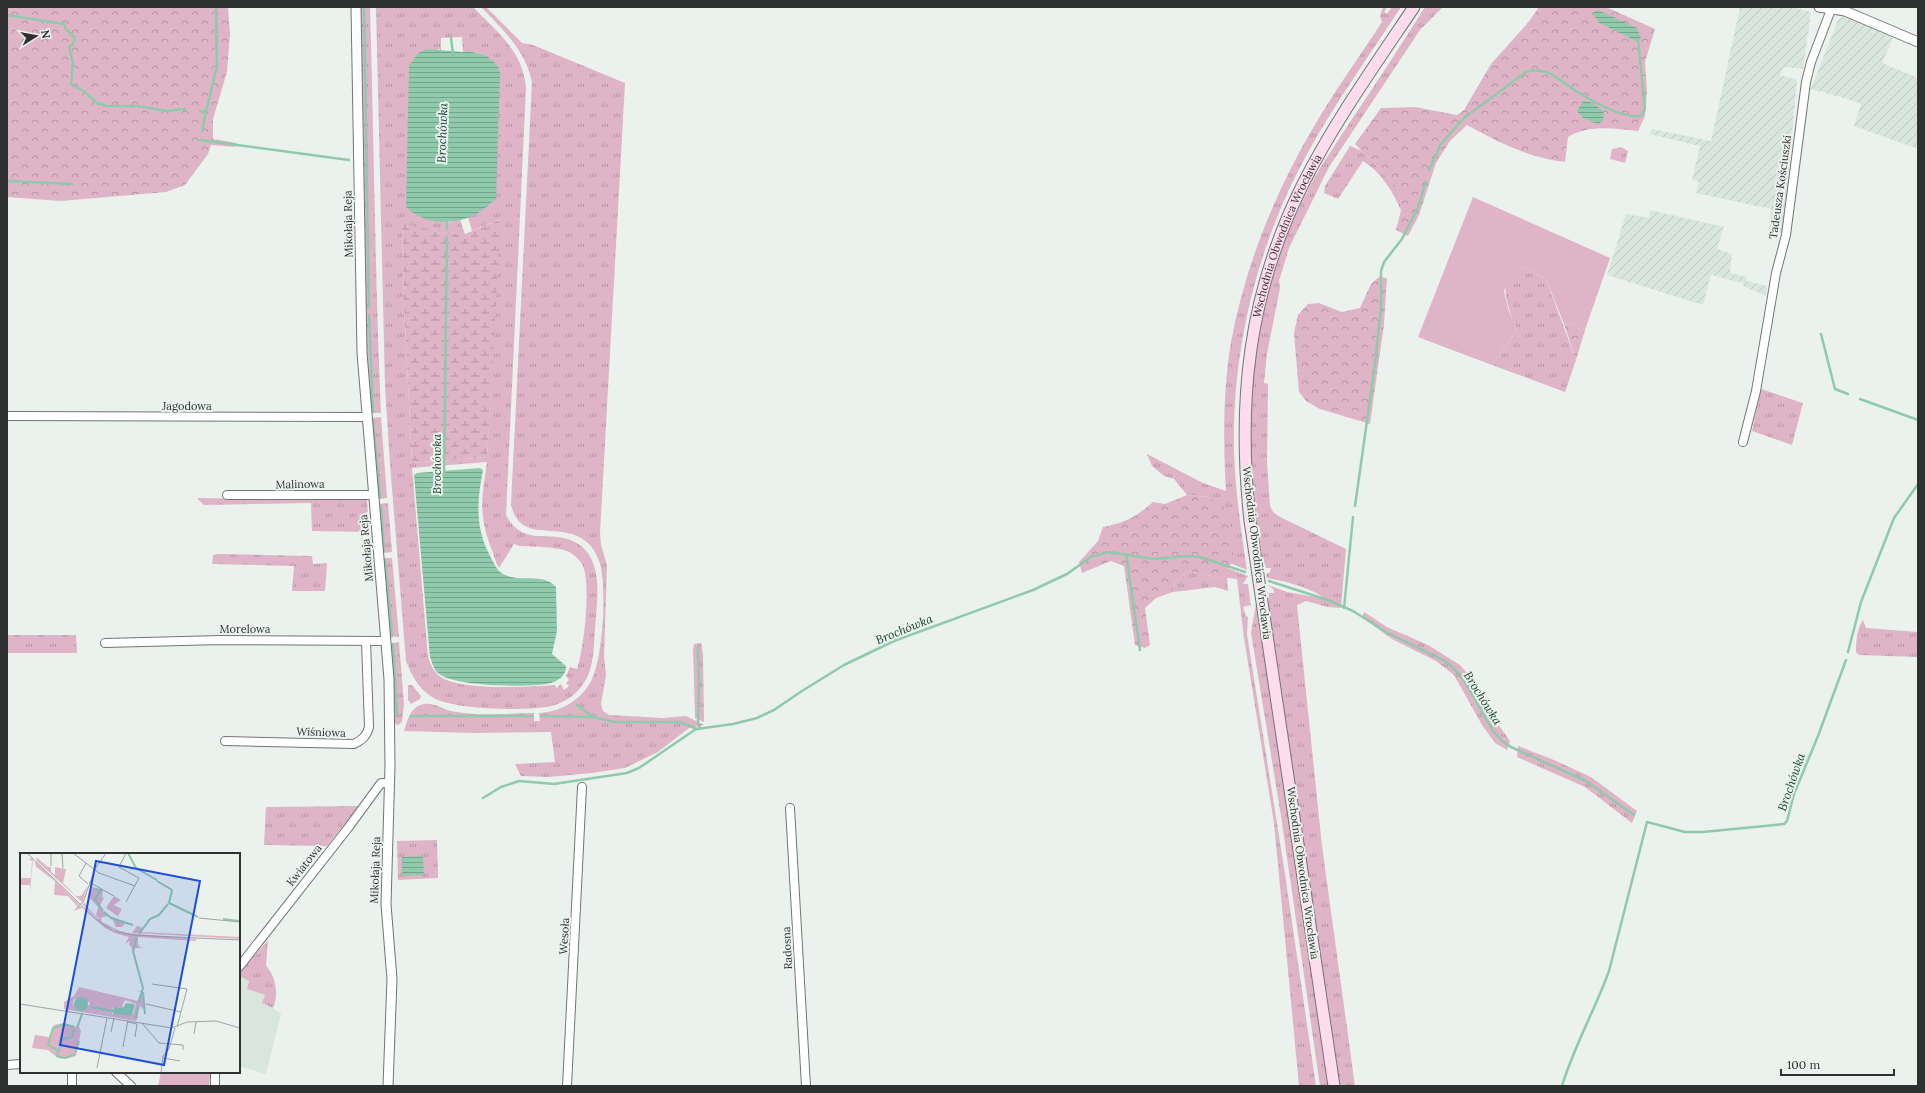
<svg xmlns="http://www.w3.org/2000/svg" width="1925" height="1093" viewBox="0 0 1925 1093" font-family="Lora,serif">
	<defs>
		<pattern id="industrial-furrows" width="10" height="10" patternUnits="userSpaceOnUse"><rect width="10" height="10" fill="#d9e6de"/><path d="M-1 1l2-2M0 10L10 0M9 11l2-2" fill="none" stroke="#bbc6bf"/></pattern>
		<pattern id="grass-tufts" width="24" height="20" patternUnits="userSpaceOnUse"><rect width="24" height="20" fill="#dfb4c7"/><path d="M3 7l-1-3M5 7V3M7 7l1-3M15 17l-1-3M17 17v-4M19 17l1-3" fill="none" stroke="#b593a2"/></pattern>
		<pattern id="forest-crowns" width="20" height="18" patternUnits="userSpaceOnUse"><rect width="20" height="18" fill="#dfb4c7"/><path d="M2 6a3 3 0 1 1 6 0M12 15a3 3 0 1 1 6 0" fill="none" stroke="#b593a2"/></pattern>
		<pattern id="wetland-marsh" width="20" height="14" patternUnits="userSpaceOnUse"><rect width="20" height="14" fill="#dfb4c7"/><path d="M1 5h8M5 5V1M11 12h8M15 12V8" fill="none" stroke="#b593a2"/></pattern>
		<pattern id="water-rules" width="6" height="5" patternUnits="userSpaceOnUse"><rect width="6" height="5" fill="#8ecaab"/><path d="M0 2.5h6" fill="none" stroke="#74a58c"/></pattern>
	</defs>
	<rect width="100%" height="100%" fill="#ebf2ee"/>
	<!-- built -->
	<path fill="#d9e6de" d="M239 976 249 981 247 989 265 995 262 1003 273 1008 281 1014 266 1074 239 1066Z"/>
	<!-- industrial -->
	<g fill="url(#industrial-furrows)">
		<path d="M1740 7H1792L1811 12 1803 69 1784 67 1780 75 1797 80 1783 233 1768 231 1771 209 1696 193 1699 182 1692 180 1700 146 1649 134 1652 129 1711 141Z"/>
		<path d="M1845 15 1893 38 1882 63 1918 78V149L1854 126 1861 104 1851 100 1811 89 1838 20Z"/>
		<path d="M1650 210 1724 227 1717 249 1732 254 1730 273 1746 277V281L1767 286 1766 296 1743 286V283L1711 275 1703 305 1607 275 1626 214 1649 218Z"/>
	</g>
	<!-- grass -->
	<g fill="url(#grass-tufts)" fill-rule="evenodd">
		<path d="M360 7H370C374 142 375 277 381 413H372L370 412 366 357Z"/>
		<path d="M376 7H473C497 32 523 51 526 88L506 515C523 548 550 529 575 542 605 558 597 601 595 628 594 644 594 659 589 673 583 689 570 700 555 705 533 712 451 710 432 697 418 688 412 676 406 661L390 464 385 387ZM462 37 463 52 469 51 487 56 475 214 468 217 472 231 500 219 487 457 412 463 404 304 402 224 446 234H465L460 220 447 223 438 49 441 50V38ZM487 462C482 498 478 513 491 548 494 554 495 562 499 568L514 544 519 546C533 547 559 546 571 553 575 556 581 561 583 566 591 586 584 649 577 669L570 667 566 676 569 680 566 683 569 686 564 690 561 684 557 688 554 685C528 687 462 691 441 677 434 673 431 665 428 657L412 468Z"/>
		<path d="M481 7H486L522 43 533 45 625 83 600 533 601 545 607 565 604 657 606 675 601 704 603 711 609 715 663 718 686 716 704 725 689 728 658 752 625 768 592 773 549 777 521 776 515 764 555 762 551 732 474 733 404 731C408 719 410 707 424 704 433 702 443 709 451 711 478 717 507 713 534 713V721H540L539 713C561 712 581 700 591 681 603 659 607 588 600 564 598 557 594 550 590 545 563 517 520 548 511 504L532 82C525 49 503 30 481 7Z"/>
		<path d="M1383 7H1387L1384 12 1387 14 1392 7H1401C1371 53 1338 99 1311 147 1259 239 1232 344 1234 449 1235 490 1241 530 1247 570L1230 563 1209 497 1187 495 1174 479 1164 476 1152 466 1147 454 1203 483 1226 491C1223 442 1223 390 1231 342 1245 267 1274 194 1313 128 1334 92 1359 57 1382 22L1380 16Z"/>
		<path d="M1425 7H1443L1420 30 1329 167 1289 248 1279 281 1280 288 1267 354 1264 383 1268 384 1267 462 1270 506 1273 512 1280 517 1346 549 1341 608 1328 607 1306 601 1297 605 1322 846 1355 1086H1339L1268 607 1269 593H1274L1273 589 1268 585 1287 592 1326 599C1311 588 1285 581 1267 578L1266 574 1270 572 1271 568H1266C1264 560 1260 553 1259 545 1237 429 1254 290 1310 186 1322 163 1338 141 1352 119 1377 82 1401 45 1425 7Z"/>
		<path d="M1350 146 1362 151 1396 186 1402 206 1401 210C1393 192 1381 172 1363 161L1338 199 1324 193 1325 186Z"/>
		<path d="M1621 147 1628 151 1625 163 1610 159 1612 149Z"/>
		<path d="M1527 268 1546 279 1576 360 1565 392 1492 365 1517 330C1509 312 1491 269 1527 268Z"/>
		<path d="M1761 389 1803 403 1792 445 1752 431Z"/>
		<path d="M381 417 387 498 379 499 377 497 371 420 372 418Z"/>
		<path d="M197 498 367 500 369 532 312 531 311 503 204 505Z"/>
		<path d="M388 503 392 552 385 553 382 551 378 506 379 504Z"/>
		<path d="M217 554 312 556 313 564 327 563 325 591H292L294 566 212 564 213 555Z"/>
		<path d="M384 558H392L399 637 388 636 382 561Z"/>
		<path d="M1227 568 1248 576 1243 584H1248L1251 607 1250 605 1243 607 1246 616 1248 617 1247 634 1285 874 1316 1086H1299L1274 823 1244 638 1237 579 1227 578 1228 591 1215 587 1173 592 1175 582 1188 571 1221 578Z"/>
		<path d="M1256 604 1257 606 1328 1086H1320L1281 816 1251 633Z"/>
		<path d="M1364 612 1387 627 1428 645 1460 665 1466 672 1480 699 1510 741 1507 750 1495 743 1482 725 1454 675 1436 661 1392 639 1363 618Z"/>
		<path d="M1863 620 1866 628 1918 632V657L1859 655 1856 652C1856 642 1857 628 1863 620Z"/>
		<path d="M7 635H76L77 653H7Z"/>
		<path d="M399 642 404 704 402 722 398 725 394 723 389 645 393 643Z"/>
		<path d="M701 643 703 654 704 722 695 718 693 649 694 644Z"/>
		<path d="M408 685H412L421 696 420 699 411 704 408 700Z"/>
		<path d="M1518 746 1554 760 1591 777 1637 811 1632 823 1585 787 1517 757Z"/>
		<path d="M359 806 327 846 264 845 266 807Z"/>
		<path d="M437 840 438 878 398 880 397 841Z"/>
		<path d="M268 940 266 966C276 976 279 995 273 1008L262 1003 265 995 247 989 249 981 239 976V974Z"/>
	</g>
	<!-- forest -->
	<g fill="url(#forest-crowns)">
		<path d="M7 7H228L230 34 227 72 213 119V139L237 143 235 147 211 145 208 154 185 185 166 192 61 201 7 197Z"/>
		<path d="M1539 7H1606L1655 29 1645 62 1647 91 1645 116 1638 131C1615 129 1590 124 1568 137L1565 162C1529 158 1498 142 1467 125L1450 141 1436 163 1419 215 1408 236 1396 230 1402 206 1396 186 1355 144 1381 108 1415 107 1457 115 1464 110 1491 64 1527 24Z"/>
		<path d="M1379 277 1387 278 1384 324 1370 424 1320 409 1306 401 1299 392 1294 333 1298 315 1308 304 1319 303 1342 312 1360 308 1371 284Z"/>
		<path d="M1572 323 1581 331 1586 327 1576 360 1564 324Z"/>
		<path d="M1187 495 1209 497 1228 510 1234 560 1221 578 1188 571 1175 582 1173 592 1156 598 1145 608 1150 645 1145 648 1135 645 1124 566 1111 561 1082 573 1079 562 1098 541 1103 527C1127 522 1134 518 1153 502L1165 504Z"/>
	</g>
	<!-- wetland -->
	<path fill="url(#wetland-marsh)" d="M501 219 487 457 412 463 404 304 402 223 446 234H465Z"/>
	<!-- park -->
	<g fill="#dfb4c7">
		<path d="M1473 197 1610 258 1586 327 1581 331 1572 323 1564 324 1546 279 1527 268 1519 269 1510 275 1504 291 1508 309 1517 330 1492 365 1418 337Z"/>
		<path d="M161 1072H207L210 1073 209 1086H158Z"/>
	</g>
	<!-- water -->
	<g fill="url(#water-rules)">
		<path d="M1598 10 1637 28 1641 38 1638 42 1598 22 1594 15V12Z"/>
		<path d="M427 49 463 52 469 51 487 56 498 66 500 74 496 199C489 204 483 210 476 214 455 226 424 225 406 207L409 66 418 53Z"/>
		<path d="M1583 101 1590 102 1604 111 1603 121 1598 124 1583 118 1577 111Z"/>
		<path d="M480 468 483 470C477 500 475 526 489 554 493 561 496 570 503 574 519 583 544 572 556 587L557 631 552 654 566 666C567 674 559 681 551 683 531 688 453 687 438 673 434 670 432 662 430 657L414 475 417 473Z"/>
		<path d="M423 856 424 875 402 876V857Z"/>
	</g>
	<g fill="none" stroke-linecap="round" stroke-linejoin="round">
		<!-- stream -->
		<g stroke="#8ecaab" stroke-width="2.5">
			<path d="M364 7 369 307"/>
			<path d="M7 15 64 24 66 29 75 38 73 44 69 47 73 63 71 84 85 92 97 103 107 106H138L167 111 185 109"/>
			<path d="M451 38 453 54"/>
			<path d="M200 111 206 112 202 131"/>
			<path d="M206 112 217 66 216 7"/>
			<path d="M200 140 349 160"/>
			<path d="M1429 170 1441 144 1455 128 1464 118 1526 72C1549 66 1558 80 1576 91 1592 101 1622 119 1641 116L1645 108 1638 40"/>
			<path d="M7 181 72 184"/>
			<path d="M447 229V221"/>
			<path d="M369 315 373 412"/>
			<path d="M1821 334 1835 389 1848 394"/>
			<path d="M1860 399 1918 420"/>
			<path d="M373 421 380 497"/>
			<path d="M444 472 447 237"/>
			<path d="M381 506 384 551"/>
			<path d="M1355 506 1375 364 1381 308V271L1384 262 1402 239 1418 208 1426 181"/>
			<path d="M1126 554 1140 650"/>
			<path d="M385 560 392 636"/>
			<path d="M1269 581 1328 600 1353 611 1388 633 1447 662 1463 678 1493 731 1502 741 1511 747 1586 781 1634 815"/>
			<path d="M1344 608 1353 517"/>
			<path d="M393 644 397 716"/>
			<path d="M698 648 699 680 698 723 700 728"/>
			<path d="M1848 652 1861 602 1894 518 1918 484"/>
			<path d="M577 705 593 717 614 722H680L697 729 733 724 757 718 774 710 802 691 844 665 894 641 1033 590 1067 574 1091 557 1108 552 1154 559 1186 556 1200 557 1245 572"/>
			<path d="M411 716H532"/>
			<path d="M541 716 593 717"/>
			<path d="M483 798 501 787 519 781 554 784 627 773 639 768 696 729"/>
			<path d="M1562 1086C1574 1046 1595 1010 1609 971L1647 822 1685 832H1703L1784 824 1787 821 1794 794 1818 736 1846 660"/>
		</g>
		<defs>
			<g id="minor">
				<path d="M7 416 366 417"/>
				<path d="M1743 442 1756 391 1776 273 1786 235 1806 82 1811 62 1832 7"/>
				<path d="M227 495H373"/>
				<path d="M105 643 221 640 386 641"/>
				<path d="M225 741 354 744C362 740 367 736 369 727L366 641"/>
				<path d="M790 808 806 1086"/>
				<path d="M239 967 348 828 381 783H389"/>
				<path d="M7 1065 21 1064"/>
				<path d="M116 1072 131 1086"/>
				<path d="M215 1072V1086"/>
				<path d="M72 1086V1072"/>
				<path d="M567 1086 582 787"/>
			</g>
			<g id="tertiary">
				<path d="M356 7 362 353 389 679 390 766 386 904 392 979 388 1086"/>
				<path d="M1819 7 1845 11 1918 42"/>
			</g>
			<g id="secondary">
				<path id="s1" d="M1334 1086 1250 521C1237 402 1248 295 1302 186 1333 124 1375 65 1414 7"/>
			</g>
		</defs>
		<!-- minor casing -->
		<use href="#minor" stroke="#707673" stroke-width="10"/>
		<!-- tertiary casing -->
		<use href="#tertiary" stroke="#707673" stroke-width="11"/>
		<!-- secondary casing -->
		<use href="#secondary" stroke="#707673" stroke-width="13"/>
		<!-- minor -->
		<use href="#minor" stroke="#fff" stroke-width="8"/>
		<!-- tertiary -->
		<use href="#tertiary" stroke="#fff" stroke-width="9"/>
		<!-- secondary -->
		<use href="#secondary" stroke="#fedced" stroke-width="11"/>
	</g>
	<g text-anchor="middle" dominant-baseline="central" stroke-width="4" stroke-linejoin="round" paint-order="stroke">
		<!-- street labels -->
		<g font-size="11" fill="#2f3130" stroke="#ebf2ee">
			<text transform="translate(1780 187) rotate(-82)">Tadeusza Kościuszki</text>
			<text transform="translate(348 224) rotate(-91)">Mikołaja Reja</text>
			<text stroke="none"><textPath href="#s1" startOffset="863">Wschodnia Obwodnica Wrocławia</textPath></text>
			<text x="187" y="406">Jagodowa</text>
			<text transform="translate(300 484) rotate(-1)">Malinowa</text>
			<text transform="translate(366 548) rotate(-95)">Mikołaja Reja</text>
			<text transform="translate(1257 553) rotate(83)">Wschodnia Obwodnica Wrocławia</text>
			<text x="245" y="629">Morelowa</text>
			<text transform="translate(321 732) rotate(2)">Wiśniowa</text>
			<text transform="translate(304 865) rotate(-52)">Kwiatowa</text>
			<text transform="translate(375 870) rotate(-88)">Mikołaja Reja</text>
			<text transform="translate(1303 873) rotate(82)">Wschodnia Obwodnica Wrocławia</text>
			<text transform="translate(564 936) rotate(-87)">Wesoła</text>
			<text transform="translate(787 948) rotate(-93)">Radosna</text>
		</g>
		<!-- water labels -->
		<g font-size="12" font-style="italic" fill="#154430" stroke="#ebf2ee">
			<text transform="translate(442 133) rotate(-88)">Brochówka</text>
			<text transform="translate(436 464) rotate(-90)">Brochówka</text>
			<text transform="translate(904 629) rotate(-22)">Brochówka</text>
			<text transform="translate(1483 698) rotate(58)">Brochówka</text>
			<text transform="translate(1791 782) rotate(-71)">Brochówka</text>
		</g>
	</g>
	<!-- overview -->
	<g transform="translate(20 853)">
		<rect width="220" height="220" fill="#ebf2ee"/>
		<path d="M16 4 28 14H31V19L35 22V14L46 16 43 30 56 43H61L68 32 62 49 17 8ZM12 5 13 6 10 39V32H0V25H11L12 8 9 6ZM15 8 59 51 57 53 48 43 34 42 35 28 16 14ZM67 38V40L64 49 69 56 79 66 84 62H86L81 64 82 69 100 78 112 80 117 73 123 75 122 79 220 84V86L99 79 84 72 63 52ZM59 52 94 79 177 86 175 88 118 84V91L116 84 105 91 109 84 95 80 85 75 62 55 53 58ZM59 134 118 148 121 139 114 137 122 138 124 157 120 153 116 168 44 156V149L54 143ZM54 146 92 154V161L69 158 71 152H53ZM105 147 116 151 113 162 92 161 93 154 103 155 102 153Z" fill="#dfb4c7" fill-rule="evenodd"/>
		<path d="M73 34 83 38 82 44 84 45 79 54 88 63 79 65 76 62 78 54 68 43ZM92 65V64L106 69 102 74H96ZM111 84H116L119 94 123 95H115L114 99 109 91ZM44 170 57 174 58 172 61 178 56 203 45 206 38 205 28 197 12 195 15 182 29 184 34 172Z" fill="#dfb4c7"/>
		<path d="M70 148 93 154 92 161 69 158Z" fill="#dfb4c7"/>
		<path d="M94 43 101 47 94 52 102 56 98 63 86 55Z" fill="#dfb4c7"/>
		<path d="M54 151a7 7 0 1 1 14 0a7 7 0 1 1-14 0ZM106 150 115 151 112 163 93 161 94 154 103 155Z" fill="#8ecaab"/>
		<path fill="none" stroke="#8ecaab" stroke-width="2" d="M108 0 116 15 137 27M137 28 152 37 149 50 178 64M75 36 81 37 75 46 83 58M84 59 91 65 113 72M203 66 219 68M119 81 130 66 139 62 148 51M117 84 113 98 123 135 118 150M123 139 125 161M71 154 94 158M116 166 118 154M57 175 62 161M54 176 52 184 43 186 37 203 45 205 55 201M39 198 28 192 33 175 44 171 54 174M55 200 59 188"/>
		<path fill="none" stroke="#a0a5a2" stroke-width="1" d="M7 0 78 68 94 78 113 82 220 87M31 0V13M42 0 43 15M53 0 79 20 115 33M66 10 59 23 68 31M69 29 94 43M106 49 119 25 99 14 106 0M57 54 63 49 75 16 86 0M179 65 220 69M132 131 167 136 157 174M0 151 152 175 167 169 196 168 220 175M126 151 161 159M108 169 117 171 115 184M122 170 139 190 163 192V197M91 179 94 165M174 181 176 169M103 194 108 167M143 205 160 208M77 215 87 165M141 220 143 203 149 196 155 175"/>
		<path fill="#1d4ed8" fill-opacity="0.15" stroke="#1d4ed8" stroke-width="2" d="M76 8 180 28 144 212 40 192Z"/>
		<rect width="220" height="220" fill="none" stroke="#2f3130" stroke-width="2"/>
	</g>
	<!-- border -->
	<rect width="1925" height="1093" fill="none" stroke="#2f3130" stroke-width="16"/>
	<!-- north arrow -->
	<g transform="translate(36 36) rotate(79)" stroke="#ebf2ee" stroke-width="3" paint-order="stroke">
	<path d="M0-3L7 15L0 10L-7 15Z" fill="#2f3130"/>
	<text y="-6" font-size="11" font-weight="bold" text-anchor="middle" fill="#2f3130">N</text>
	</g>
	<!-- scale -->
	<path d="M1781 1069v6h113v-6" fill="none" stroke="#2f3130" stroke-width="2"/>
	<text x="1787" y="1069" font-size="12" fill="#2f3130" stroke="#ebf2ee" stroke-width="3" paint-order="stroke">100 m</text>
</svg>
